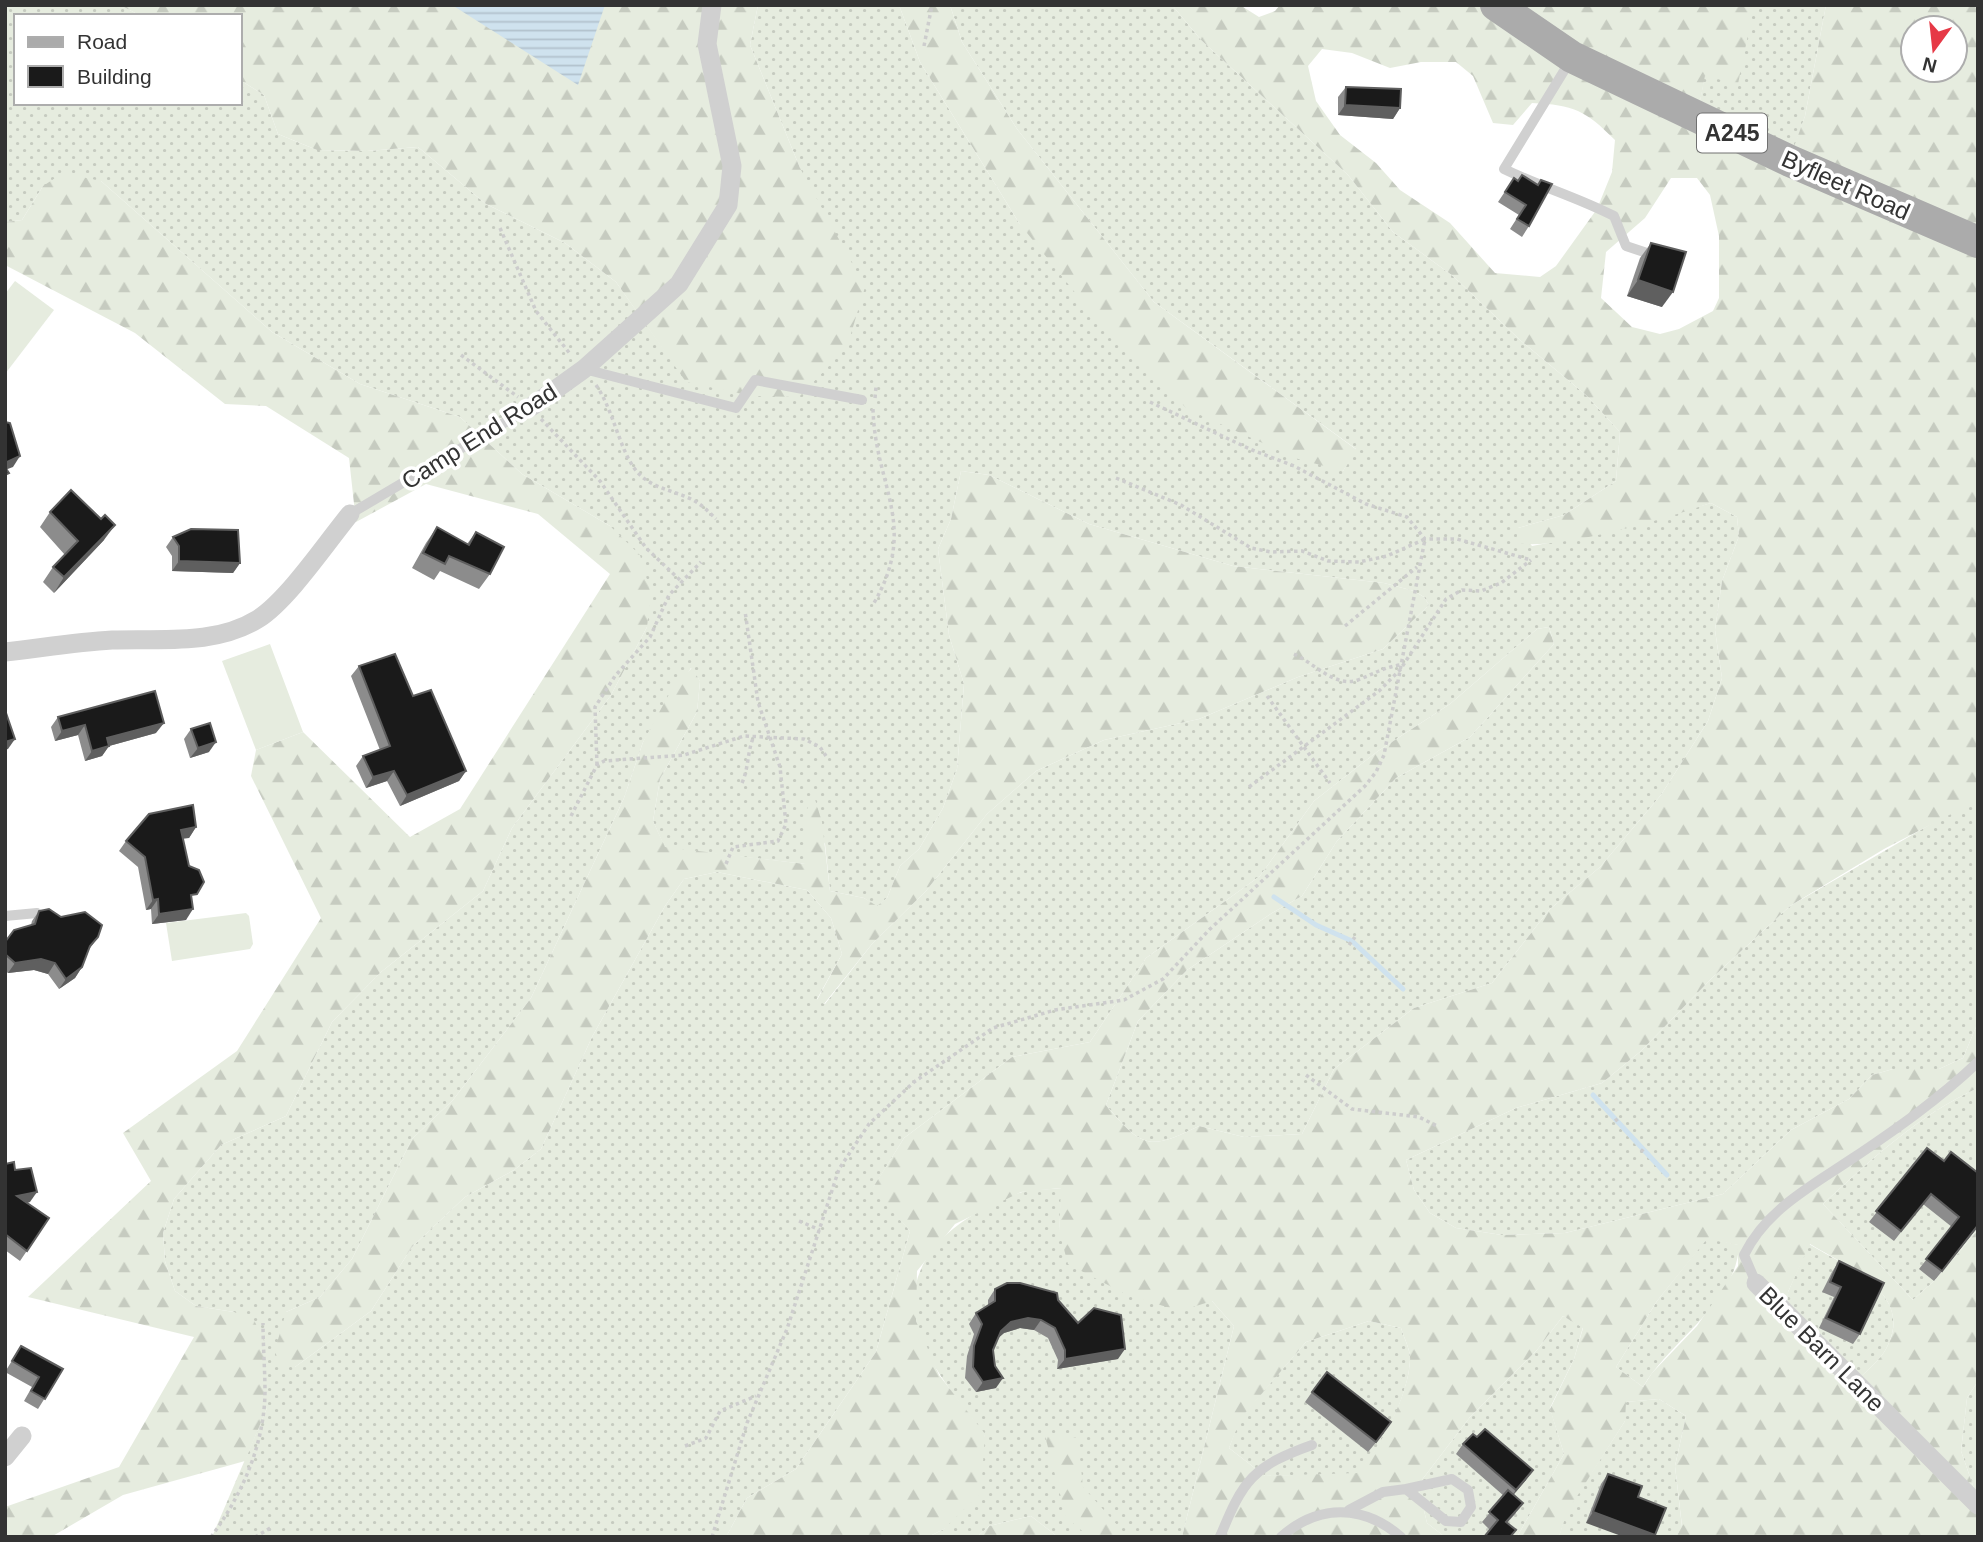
<svg xmlns="http://www.w3.org/2000/svg" width="1983" height="1542" viewBox="0 0 1983 1542" font-family="Helvetica,sans-serif">
	<defs>
		<pattern id="grass-dots" width="8" height="8" patternUnits="userSpaceOnUse" patternTransform="scale(1.75)"><rect width="8" height="8" fill="#e6ecdf"/><path d="M2 2h.1M6 6h.1" fill="none" stroke="#c6cbc0" stroke-width="1.8" stroke-linecap="round"/></pattern>
		<pattern id="forest-firs" width="22" height="20" patternUnits="userSpaceOnUse" patternTransform="scale(1.75)"><rect width="22" height="20" fill="#e6ecdf"/><path d="M5 1l3.5 6h-7zM16 11l3.5 6h-7z" fill="#c6cbc0"/></pattern>
		<pattern id="water-rules" width="6" height="5" patternUnits="userSpaceOnUse" patternTransform="scale(1.75)"><rect width="6" height="5" fill="#cfe2ee"/><path d="M0 2.5h6" fill="none" stroke="#b2c2cd"/></pattern>
	</defs>
	<rect width="100%" height="100%" fill="#fff"/>
	<!-- grass -->
	<g fill="url(#grass-dots)" fill-rule="evenodd">
		<path d="M5 5H120L141 16H16V103H240V80L264 95 278 134 317 150 367 151 418 147 486 204 565 243 616 282 687 382 800 168 750 45 758 5H899L920 62 1019 223 1343 471 1356 449 1154 302 1017 129 962 42 950 5H1172L1201 40 1348 175 1393 232 1453 276 1520 340 1586 395 1620 432 1616 481 1564 515 1518 528 1532 546 1626 528 1711 503 1737 517 1739 536 1722 581 1715 630 1722 678 1708 721 1661 795 1600 867 1549 910 1492 983 1414 1008 1334 1069 1302 1134 1244 1137 1199 1126C1149 1151 1142 1148 1106 1105L1138 1021 1187 970 1272 913 1302 896 1337 841 1396 778 1470 737 1554 644 1549 627 1537 629 1450 704 1378 751 1314 801 1260 876 1146 958 1090 1042 1012 1057 904 1138 873 1188 910 1231 876 1352 796 1469 747 1498 726 1537H212L267 1408 234 1312 196 1306 175 1291 165 1261 163 1233 174 1199 221 1145 286 1116 332 1022 381 972 483 891 512 828 611 695 647 627 610 526 522 474 460 417 360 384 272 332 101 181 43 186 22 220 5 222ZM961 471 989 475 1089 524 1233 566 1384 583 1414 591 1424 597 1429 605 1383 649 1298 677 1199 719 1104 740 1036 771 987 814 926 891 872 944 825 1004 817 999 842 954 831 918 807 890 717 872 684 879 665 906 592 1037 541 1149 514 1170 465 1197 412 1247 371 1311 295 1367 286 1312 320 1297 352 1259 412 1139 453 1100 531 998 624 798 643 742 691 668 700 681 697 712 660 779 653 821 665 848 805 864V813L825 844 830 891 864 898 877 907 887 898 900 866 919 849 943 808 957 769 964 684 949 635 938 549 951 519Z"/>
		<path d="M1718 5H1826L1805 116 1790 161 1697 117Z"/>
		<path d="M1972 800H1978V1022L1963 1058 1939 1069H1893L1872 1075 1849 1099 1791 1130 1723 1194 1565 1233 1502 1235 1456 1228 1430 1213 1414 1190 1406 1160 1516 1108 1602 1083 1641 1051 1713 977 1790 906Z"/>
		<path d="M1978 1088V1230L1934 1281 1913 1300 1823 1204C1871 1160 1918 1115 1978 1088Z"/>
		<path d="M1062 1188 1059 1231 1212 1301 1234 1326 1182 1537H1058L1031 1516 989 1526 977 1537H928L944 1529 985 1435C960 1402 925 1363 916 1321 902 1254 964 1213 1019 1193 1032 1188 1048 1190 1062 1188Z"/>
		<path d="M1707 1238 1739 1245C1737 1303 1670 1340 1643 1387L1616 1367 1657 1301Z"/>
		<path d="M1809 1244C1848 1268 1916 1293 1886 1349 1880 1360 1868 1369 1860 1378L1830 1374 1787 1328 1788 1292Z"/>
		<path d="M1563 1316 1583 1327 1574 1359 1550 1408 1564 1454 1517 1537H1445L1427 1523 1418 1485 1470 1417 1537 1350Z"/>
		<path d="M1369 1321 1401 1328C1404 1338 1411 1351 1410 1360 1409 1394 1381 1450 1357 1474L1265 1476 1229 1448 1240 1418 1306 1342Z"/>
		<path d="M1978 1381V1500L1961 1451 1967 1398Z"/>
		<path d="M1659 1399 1686 1416 1675 1466 1682 1527 1676 1537H1559L1566 1512 1625 1421V1402Z"/>
	</g>
	<!-- forest -->
	<g fill="url(#forest-firs)" fill-rule="evenodd">
		<path d="M120 5H758L750 45 800 168 865 287 847 347 799 397 752 396 686 382 616 282 565 243 486 204 418 147 367 151 317 150 278 134 264 95 240 80V16H141Z"/>
		<path d="M899 5H950L962 42 1017 129 1154 302 1357 450 1343 471 1298 459 1187 409 1089 310 1019 223 920 62Z"/>
		<path d="M1172 5H1240L1259 17 1275 11 1280 5H1754L1738 84 1705 76 1697 117 1789 161 1805 116 1826 5H1978V800L1884 849 1790 906 1713 977 1641 1051 1602 1083 1516 1108 1406 1160 1414 1190 1430 1213 1456 1228 1502 1235 1565 1233 1723 1194 1791 1130 1849 1099 1872 1075 1893 1069H1939L1963 1058 1978 1022V1088C1918 1115 1871 1160 1823 1204L1913 1300 1934 1281 1978 1230V1381L1967 1398 1961 1451 1978 1500V1537H1676L1682 1526 1675 1466 1686 1416 1659 1399 1626 1402 1625 1421 1567 1512 1559 1537H1517L1564 1454 1550 1409 1574 1359 1583 1328 1563 1316 1537 1350 1470 1417 1418 1485 1427 1523 1445 1537H1182L1234 1326 1212 1301 1180 1311 1127 1295 1068 1264 1059 1231 1061 1188 1021 1192 955 1224 917 1271 916 1321 939 1375 985 1434 981 1493 944 1529 928 1537H726L747 1498 796 1469 876 1352 910 1231 872 1189 904 1138 1012 1057 1090 1042 1146 958 1260 876 1314 801 1378 751 1450 704 1537 629 1549 627 1554 644 1470 737 1396 778 1337 841 1302 896 1272 913 1187 970 1138 1021 1106 1105C1142 1148 1149 1151 1199 1126L1244 1137 1302 1134 1334 1069 1414 1008 1492 983 1549 910 1600 867 1661 795 1708 721 1722 678 1715 630 1722 581 1739 536 1737 517 1711 503C1667 518 1559 551 1516 543L1518 528 1564 515 1616 481 1620 432 1586 395 1520 340 1453 276 1393 232 1348 175 1201 40ZM1913 28H1955V70H1913ZM1322 49 1352 53 1390 68 1421 62H1456L1473 76 1493 123 1513 125 1532 103C1574 105 1585 110 1615 140L1612 172 1597 209 1556 266 1540 277 1495 273 1450 223 1400 190 1376 163 1340 135 1316 101 1308 66ZM1671 178H1697L1710 195 1719 236V298L1713 311 1679 329 1660 334 1632 327 1601 298 1606 252 1645 218ZM1707 1239 1738 1245V1266L1697 1326 1652 1373 1643 1387 1616 1367 1657 1301ZM1810 1244C1848 1267 1916 1294 1886 1349 1880 1360 1868 1369 1860 1378L1830 1374 1787 1327 1788 1292ZM1369 1321 1401 1328C1404 1338 1411 1351 1410 1360 1409 1394 1380 1450 1357 1473L1265 1476 1229 1448 1241 1418 1306 1342Z"/>
		<path d="M63 173 101 181 272 332 360 384 460 417 522 474 610 526 640 555 651 594 647 627 611 695 512 828 483 891 381 972 332 1022 286 1116 221 1145 174 1199 163 1233 165 1261 175 1291 196 1306 234 1312 254 1320 265 1343 267 1408 245 1461 123 1495 51 1537H5V1507L119 1467 194 1337 28 1297 151 1181 123 1133 237 1051 321 918 251 776 256 750 303 732 410 837 460 809 610 574 538 514 426 484 356 522 349 458 266 406 225 404 135 333 5 265V222L22 220 43 186Z"/>
		<path d="M961 471 989 475 1089 524 1233 566 1384 583 1414 591 1424 597 1429 605 1383 649 1298 677 1199 719 1104 740 1036 771 987 814 926 891 872 944 824 1004 817 1000 842 954 831 918 807 890 717 872 684 879 665 906 592 1037 541 1149 514 1170 465 1197 412 1247 371 1311 295 1367 279 1366 275 1350 286 1312 320 1297 352 1259 412 1139 453 1100 531 998 624 798 643 742 674 685 692 668 700 681 697 712 660 779 653 821 665 847 805 864V813L814 796 822 822 830 891 864 898 877 906 887 898 900 866 919 849 943 808 957 769 964 684 949 635 938 549 951 519Z"/>
		<path d="M1044 1432 1078 1438 1083 1487 1128 1537H1089L1066 1517Z"/>
		<path d="M1031 1516 1058 1537H977L989 1526Z"/>
	</g>
	<!-- pitch -->
	<g fill="#e6ecdf">
		<path d="M15 281 54 310 5 374V294Z"/>
		<path d="M270 644 303 732 256 750 222 661Z"/>
		<path d="M246 913 249 916 253 944 250 949 172 961 166 923Z"/>
	</g>
	<!-- water -->
	<path fill="url(#water-rules)" d="M452 5H605L578 85Z"/>
	<g fill="none" stroke-linecap="round" stroke-linejoin="round">
		<!-- stream -->
		<g stroke="#cfe2ee" stroke-width="5">
			<path d="M1274 897 1316 925 1352 941 1403 989"/>
			<path d="M1593 1095 1667 1175"/>
		</g>
		<!-- path -->
		<g stroke="#cdcdcd" stroke-width="3.5" stroke-dasharray="3.5 3.5" stroke-linecap="butt">
			<path d="M924 46 932 5"/>
			<path d="M500 228 536 311 571 355"/>
			<path d="M461 355 518 397"/>
			<path d="M596 385C615 413 619 451 638 473 652 488 672 490 691 499 701 504 708 511 716 519"/>
			<path d="M875 398 876 387"/>
			<path d="M1150 402 1252 450 1294 466 1366 504 1407 517 1425 539H1457L1531 560"/>
			<path d="M873 409C875 487 919 525 874 603"/>
			<path d="M541 419 600 481 646 548 681 581"/>
			<path d="M1116 478 1181 505 1251 548 1271 552 1302 551 1328 561 1359 562 1387 556 1425 539"/>
			<path d="M1345 626 1417 567"/>
			<path d="M1294 654C1314 663 1335 688 1358 680 1373 674 1385 667 1400 665"/>
			<path d="M1267 696 1330 783"/>
			<path d="M597 765 595 707 615 676 650 637 669 595 701 562"/>
			<path d="M742 783C749 767 747 752 754 736"/>
			<path d="M1249 787 1379 691 1400 670 1446 599 1462 590 1481 591 1501 583 1531 560"/>
			<path d="M571 816 597 765 604 761 684 755 744 736 804 739 820 747 826 756"/>
			<path d="M726 864 733 847 778 841 786 824 780 767 758 702 745 611"/>
			<path d="M1349 945 1355 937"/>
			<path d="M1306 1075 1352 1109 1419 1117 1439 1127"/>
			<path d="M1615 1121 1619 1118"/>
			<path d="M1641 1152 1645 1147"/>
			<path d="M799 1221 820 1230"/>
			<path d="M685 1446 706 1438 720 1411 756 1396"/>
			<path d="M211 1537C242 1495 264 1445 265 1393 265 1370 263 1346 263 1323"/>
			<path d="M255 1537 272 1527"/>
			<path d="M712 1537 747 1423 787 1329 839 1169 869 1124 914 1082 993 1028 1055 1010 1124 1000 1163 979 1210 929 1365 786 1376 772 1384 755 1425 539"/>
		</g>
		<!-- service -->
		<g stroke="#d0d0d0" stroke-width="10">
			<path d="M1570 61 1504 169C1541 187 1577 197 1614 216L1626 246 1656 256"/>
			<path d="M584 369 736 408 755 380 862 400"/>
			<path d="M350 514 531 407"/>
			<path d="M5 916 37 913"/>
			<path d="M1756 1283 1744 1255C1766 1210 1810 1187 1850 1160 1895 1130 1939 1099 1978 1062"/>
			<path d="M1349 1510 1383 1492 1406 1489 1446 1521 1461 1522 1471 1507 1468 1490 1452 1479 1406 1489"/>
			<path d="M1220 1537C1243 1480 1253 1466 1312 1445"/>
			<path d="M1281 1537C1318 1504 1363 1504 1401 1537"/>
		</g>
		<!-- minor -->
		<g stroke="#d0d0d0" stroke-width="19">
			<path d="M531 407 584 369 679 284 728 205 732 166 707 44 712 5"/>
			<path d="M5 652C41 648 76 642 112 640 161 638 214 646 258 619 288 600 327 542 350 514"/>
			<path d="M1756 1283 1978 1505"/>
			<path d="M5 1457 22 1436"/>
		</g>
		<!-- primary -->
		<path stroke="#ababab" stroke-width="32" d="M1496 5 1572 57 1790 161 1978 242"/>
	</g>
	<!-- wall -->
	<g fill="#8c8c8c">
		<path d="M1346 87 1400 108 1393 119 1338 115V97Z"/>
		<path d="M1522 175 1529 226 1522 237 1510 229 1519 215 1498 202 1514 178 1517 181Z"/>
		<path d="M1651 243 1662 307 1627 296 1640 258Z"/>
		<path d="M50 512 104 540 54 593 43 582 53 567 65 555 40 527Z"/>
		<path d="M437 527 467 544 476 532 490 574 479 589 440 571 434 580 412 568 426 543Z"/>
		<path d="M173 537 240 563 233 573 172 571V556L166 547Z"/>
		<path d="M359 666 413 696 466 771 459 781 400 806 387 781 366 788 356 766 363 756 380 750 351 676Z"/>
		<path d="M58 717 156 733 109 746 102 756 85 761 78 735 55 741 51 727Z"/>
		<path d="M191 729 209 752 190 758 184 739Z"/>
		<path d="M196 827 189 838H183L192 901 186 920 152 924 151 909 146 910 138 867 119 851 126 841Z"/>
		<path d="M39 911 98 937 88 951 82 967 75 978 59 989 48 974 34 970 8 973 5 971V942L31 925 32 921Z"/>
		<path d="M1927 1148 1978 1227 1934 1281 1919 1269 1952 1227 1923 1204 1894 1241 1869 1222Z"/>
		<path d="M5 1164 15 1170 30 1202 27 1203 49 1218 20 1261 5 1250Z"/>
		<path d="M1839 1261 1860 1334 1853 1344 1819 1328 1834 1297 1822 1292 1832 1272Z"/>
		<path d="M995 1289 1058 1300 1078 1323 1118 1359 1057 1369 1058 1360 1048 1338 1034 1330 1020 1328 1004 1333 998 1338 993 1350 996 1388 976 1392 965 1378 967 1356 974 1334 969 1324 976 1313 988 1306V1300Z"/>
		<path d="M21 1346 63 1369 38 1409 24 1401 32 1387 5 1372Z"/>
		<path d="M1312 1392 1384 1433 1368 1452 1305 1402Z"/>
		<path d="M1463 1444 1526 1480 1513 1495 1516 1513 1507 1523 1490 1530 1482 1522 1504 1496 1456 1454Z"/>
		<path d="M1608 1474 1642 1486 1586 1523 1601 1484Z"/>
	</g>
	<!-- shaded-wall -->
	<g fill="#5f5f5f">
		<path d="M1345 105 1400 108 1393 119 1338 115Z"/>
		<path d="M1638 280 1673 292 1662 307 1627 296Z"/>
		<path d="M20 456 13 467 5 470V463Z"/>
		<path d="M115 525 104 540 54 593 64 577Z"/>
		<path d="M179 561 240 563 233 573 172 571Z"/>
		<path d="M164 723 156 733 109 746 102 756 85 761 92 751 107 738Z"/>
		<path d="M85 725 78 735 55 741 62 731Z"/>
		<path d="M15 739 8 749 5 750V742Z"/>
		<path d="M216 742 209 752 190 758 198 748Z"/>
		<path d="M394 771 387 781 366 788 373 777Z"/>
		<path d="M466 771 459 781 400 806 407 795Z"/>
		<path d="M196 827 189 838 174 840 181 830Z"/>
		<path d="M158 899 151 909 146 910 153 900Z"/>
		<path d="M193 909 186 920 152 924 159 914Z"/>
		<path d="M41 959 55 963 48 974 34 970 8 973 15 963Z"/>
		<path d="M82 967 75 978 59 989 66 979Z"/>
		<path d="M37 1192 30 1202 10 1206 17 1196Z"/>
		<path d="M1978 1225V1227L1934 1281 1942 1271Z"/>
		<path d="M1028 1318 1041 1320 1034 1330 1020 1328 1004 1333 994 1342 1001 1331 1011 1322Z"/>
		<path d="M1125 1349 1118 1359 1057 1369 1065 1359Z"/>
		<path d="M1003 1378 996 1388 976 1392 983 1382Z"/>
		<path d="M1533 1470 1526 1480 1509 1500 1516 1490Z"/>
		<path d="M1593 1512 1655 1535 1654 1537H1624L1586 1523Z"/>
	</g>
	<!-- building -->
	<g fill="#1a1a1a" stroke="#5f5f5f" stroke-width="2">
		<path d="M1346 87 1401 89 1400 108 1345 105Z"/>
		<path d="M1522 175 1538 185 1541 180 1552 184 1529 226 1517 219 1526 205 1505 192 1514 178 1518 181Z"/>
		<path d="M1651 243 1686 252 1673 292 1638 280Z"/>
		<path d="M5 422 10 423 20 456 5 463Z"/>
		<path d="M5 467 9 473 5 475Z"/>
		<path d="M71 490 101 519 105 515 115 525 64 577 53 567 78 541 50 512Z"/>
		<path d="M437 527 469 545 476 532 504 547 490 574 449 556 445 564 423 553Z"/>
		<path d="M191 529 238 530 240 563 179 561V546L173 537Z"/>
		<path d="M395 654 413 696 431 690 466 771 407 795 394 771 373 777 363 756 390 746 359 666Z"/>
		<path d="M155 691 164 723 107 738 109 746 92 751 85 725 62 731 58 717Z"/>
		<path d="M5 713H6L15 739 5 742Z"/>
		<path d="M210 723 216 742 198 748 191 729Z"/>
		<path d="M193 805 196 827 181 830 189 866 199 870 204 882 197 894 191 895 193 909 159 914 158 899 153 900 145 857 126 841 149 814Z"/>
		<path d="M49 909 61 917 85 912 102 925 98 937 90 946 82 967 66 979 55 963 41 959 15 963 5 954V942L14 930 35 924 39 911Z"/>
		<path d="M1927 1148 1944 1161 1951 1152 1978 1173V1225L1942 1271 1926 1259 1959 1217 1931 1194 1901 1231 1876 1211Z"/>
		<path d="M14 1162 15 1170 31 1168 37 1192 17 1196 49 1218 27 1251 5 1234V1164Z"/>
		<path d="M1839 1261 1884 1283 1860 1334 1826 1318 1841 1287 1830 1282Z"/>
		<path d="M1007 1283H1020L1057 1293 1058 1300 1078 1323 1094 1308 1121 1315 1125 1349 1065 1359V1350L1055 1328 1041 1320 1028 1318 1011 1322 1001 1331 993 1350 995 1366 1003 1378 983 1382 973 1367 974 1346 982 1324 976 1313 995 1301V1289Z"/>
		<path d="M21 1346 63 1369 45 1399 31 1391 39 1377 12 1361Z"/>
		<path d="M1327 1372 1391 1422 1376 1442 1312 1392Z"/>
		<path d="M1485 1429 1533 1470 1516 1490 1463 1444 1473 1434 1477 1437Z"/>
		<path d="M1608 1474 1642 1486 1638 1497 1666 1508 1655 1535 1593 1512Z"/>
		<path d="M1508 1490 1523 1503 1506 1522 1516 1530 1510 1537H1484L1498 1520 1489 1512Z"/>
	</g>
	<g text-anchor="middle" dominant-baseline="central" stroke-width="7" stroke-linejoin="round" paint-order="stroke">
		<!-- shield labels -->
		<rect fill="#fff" stroke="#707070" stroke-width="2" x="1697" y="113.5" width="70" height="39" rx="5"/>
		<g font-size="23" font-weight="bold" fill="#333">
			<text x="1732" y="133">A245</text>
		</g>
		<!-- street labels -->
		<g font-size="24" fill="#333" stroke="#fff">
			<text transform="translate(1846 185) rotate(24)">Byfleet Road</text>
			<text transform="translate(479 436) rotate(-32)">Camp End Road</text>
			<text transform="translate(1822 1349) rotate(45)">Blue Barn Lane</text>
		</g>
	</g>
	<!-- border -->
	<rect width="1983" height="1542" fill="none" stroke="#333333" stroke-width="14"/>
	<!-- legend -->
	<rect x="14" y="14" width="228" height="91" fill="#ffffff" stroke="#adadad" stroke-width="2"/>
	<rect x="28" y="37" width="35" height="10" fill="#ababab" stroke="#adadad" stroke-width="2"/>
	<text x="77" y="49" font-size="21" fill="#333333">Road</text>
	<rect x="28" y="66" width="35" height="21" fill="#1a1a1a" stroke="#adadad" stroke-width="2"/>
	<text x="77" y="84" font-size="21" fill="#333333">Building</text>
	<!-- north arrow -->
	<g transform="translate(1934 49) rotate(195)"><circle r="33" fill="#ffffff" stroke="#adadad" stroke-width="2"/>
	<path d="M0-5L12 26L0 18L-12 26Z" fill="#e63946"/>
	<text y="-10" font-size="19" font-weight="bold" text-anchor="middle" fill="#333333">N</text>
	</g>
</svg>
